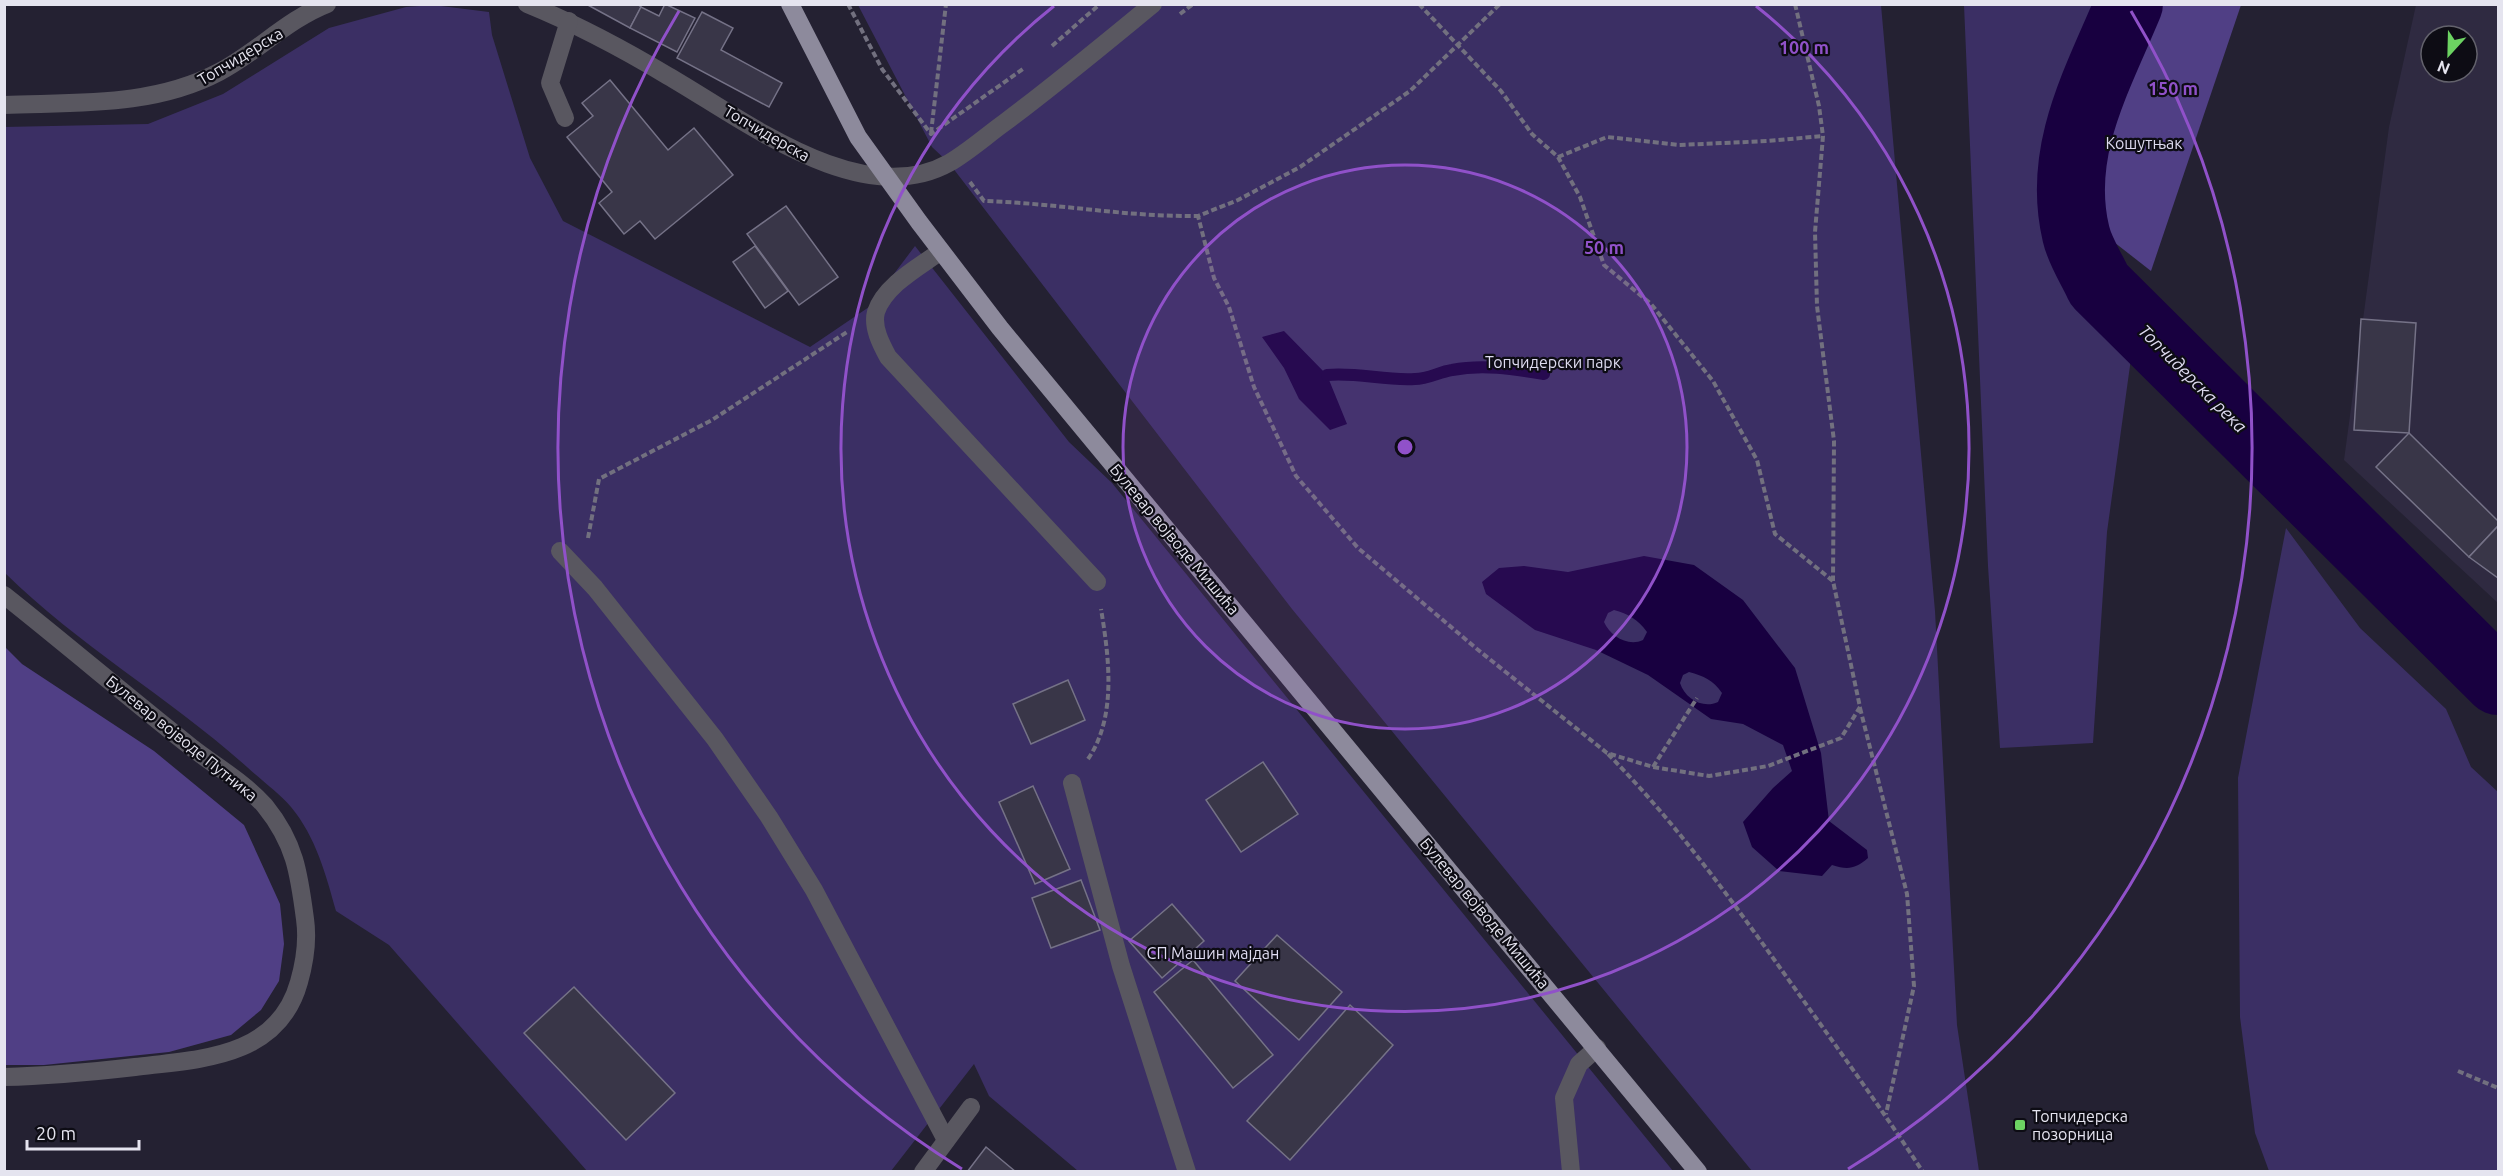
<svg xmlns="http://www.w3.org/2000/svg" width="2503" height="1176" viewBox="0 0 2503 1176" font-family="Ubuntu,sans-serif">
	<rect width="100%" height="100%" fill="#242132"/>
	<!-- built -->
	<path fill="#2f2a41" fill-rule="evenodd" d="M2416 5H2498V603L2344 460 2389 127ZM2431 36H2467V72H2431Z"/>
	<!-- green -->
	<g fill="#3b2f64">
		<path d="M433 5 489 12 492 35 530 158 563 221 810 347 869 307 915 246 1069 442 1112 483 1673 1171H1078L989 1096 974 1064 891 1171H587L389 945 336 911C326 875 316 837 291 807 279 793 261 780 247 767 170 698 79 646 5 573L4 127 148 124 223 94 329 28 406 7Z"/>
		<path d="M858 5H1881L1935 611 1957 1025 1979 1171H1752L1292 609 949 163 932 147Z"/>
		<path d="M1964 5H2111L2063 113 2050 190 2071 273 2133 344 2107 532 2093 743 2000 748 1988 566Z"/>
		<path d="M2286 528 2360 628 2446 709 2471 767 2498 792V1171H2269L2255 1133 2240 1017 2238 778Z"/>
	</g>
	<!-- forest -->
	<g fill="#503f85">
		<path d="M2148 5H2241L2151 271 2087 221 2095 136Z"/>
		<path d="M4 646 22 664 154 751 244 825 280 904 284 944 279 981 261 1010 231 1035 169 1052 44 1065H5Z"/>
	</g>
	<!-- water -->
	<g fill="#180040" fill-rule="evenodd">
		<path d="M1284 331 1327 375 1347 424 1330 430 1299 399 1284 368 1262 337Z"/>
		<path d="M1644 556 1694 565 1743 600 1795 668 1821 753 1829 821 1867 850 1868 858C1855 869 1848 870 1832 865L1822 876 1779 871 1752 847 1743 822 1773 788 1792 771 1783 745 1743 724 1711 719 1648 675 1596 650 1535 630 1486 594 1482 582 1499 568 1524 566 1568 572ZM1614 610C1628 614 1638 619 1647 632L1643 640C1628 647 1610 636 1604 622L1608 613ZM1689 672C1704 676 1713 680 1722 693L1718 702C1703 709 1685 699 1680 683L1683 675Z"/>
	</g>
	<g fill="none" stroke-linecap="round" stroke-linejoin="round">
		<!-- stream -->
		<path stroke="#180040" stroke-width="12" d="M1327 375C1357 372 1385 381 1415 379 1428 379 1439 372 1452 370 1483 364 1513 369 1544 374"/>
		<!-- river -->
		<path stroke="#180040" stroke-width="68" d="M2129 4C2098 79 2056 150 2076 234 2080 252 2092 269 2099 285L2498 681"/>
	</g>
	<!-- building -->
	<g fill="#393648" stroke="#757287" stroke-width="1.5">
		<path d="M586 4H637L641 7 630 28Z"/>
		<path d="M665 4 695 18 677 52 630 28 641 7 659 16Z"/>
		<path d="M702 12 733 28 721 50 782 83 769 107 677 58Z"/>
		<path d="M610 80 668 150 694 128 733 175 655 239 640 221 624 234 599 203 612 192 567 137 593 116 582 103Z"/>
		<path d="M786 206 838 277 799 305 747 234Z"/>
		<path d="M755 246 788 291 765 308 733 262Z"/>
		<path d="M2361 319 2416 323 2409 433 2354 430Z"/>
		<path d="M2409 433 2498 521V526L2469 557 2376 467Z"/>
		<path d="M2498 526V578L2469 557Z"/>
		<path d="M1068 680 1085 720 1031 744 1013 704Z"/>
		<path d="M1263 762 1298 814 1241 852 1206 800Z"/>
		<path d="M1033 786 1070 869 1035 884 999 802Z"/>
		<path d="M1081 880 1100 930 1051 948 1032 898Z"/>
		<path d="M1172 904 1204 941 1162 978 1129 941Z"/>
		<path d="M1277 935 1342 992 1299 1040 1235 981Z"/>
		<path d="M1193 960 1273 1055 1233 1088 1154 992Z"/>
		<path d="M574 987 675 1093 626 1140 524 1033Z"/>
		<path d="M1350 1005 1393 1045 1290 1160 1247 1121Z"/>
		<path d="M986 1147 1016 1172H967Z"/>
	</g>
	<g fill="none" stroke-linecap="round" stroke-linejoin="round">
		<!-- path -->
		<g stroke="#72707f" stroke-width="4" stroke-dasharray="6 3" stroke-linecap="butt">
			<path d="M848 4 882 69 931 134 1023 69"/>
			<path d="M1419 4 1501 91 1532 134 1558 157 1580 197 1604 265 1651 304 1713 381 1757 460 1775 534 1833 581 1860 707 1841 738 1768 766 1709 776 1653 767 1607 753 1477 649 1358 548 1296 476 1254 387 1229 307 1214 278 1198 216 1238 200 1300 167 1410 91 1500 4"/>
			<path d="M1795 4 1819 106 1823 136 1815 232 1817 306 1834 441 1833 581"/>
			<path d="M1180 14 1193 4"/>
			<path d="M1052 46 1100 4"/>
			<path d="M931 133 946 4"/>
			<path d="M1558 157 1607 137 1679 145 1768 141 1823 136"/>
			<path d="M970 182 984 201C1056 203 1125 217 1198 216"/>
			<path d="M588 538 599 479 712 420 847 332"/>
			<path d="M1860 708 1907 894 1914 986 1886 1114"/>
			<path d="M1608 754C1685 832 1747 922 1811 1011 1849 1064 1887 1117 1923 1172"/>
			<path d="M1088 759C1117 717 1109 657 1101 609"/>
			<path d="M1653 767 1697 698"/>
			<path d="M2458 1071 2498 1088"/>
		</g>
		<!-- minor -->
		<g stroke="#595760" stroke-width="18">
			<path d="M527 4C576 24 623 49 668 76 743 119 861 212 949 163 968 152 986 136 1004 123 1055 85 1103 45 1153 4"/>
			<path d="M4 105C76 102 153 107 219 72 256 53 288 19 327 4"/>
			<path d="M565 118 550 83 569 21"/>
			<path d="M941 251C919 267 885 285 876 312 872 327 881 344 888 357L1097 582"/>
			<path d="M560 551 595 588 715 739 769 817 814 890 946 1140"/>
			<path d="M4 595C67 645 128 697 191 747 215 766 244 782 265 806 295 843 299 873 305 919 308 940 305 961 299 982 278 1058 201 1059 135 1067 91 1072 49 1076 4 1077"/>
			<path d="M1072 783 1121 966 1187 1172"/>
			<path d="M923 1172 971 1107"/>
			<path d="M1571 1172 1564 1098 1579 1064 1597 1048"/>
		</g>
		<!-- major -->
		<path stroke="#8d8a9c" stroke-width="18" d="M790 4 858 137 919 222 1000 328 1698 1172"/>
	</g>
	<!-- distance rings -->
	<circle cx="1405" cy="447" r="282" fill="#9051c9" fill-opacity=".12"/>
	<g fill="none" stroke="#9051c9" stroke-width="3">
		<circle cx="1405" cy="447" r="282"/>
		<path d="M1756 6A564 564 0 1 1 1054 6"/>
		<path d="M962 1169A847 847 0 0 1 679 11M2131 11A847 847 0 0 1 1848 1169"/>
	</g>
	<!-- markers -->
	<rect fill="#6cd362" stroke="#0d0c14" stroke-width="2" x="2014" y="1119" width="12" height="12" rx="3"/>
	<g text-anchor="middle" dominant-baseline="central" stroke-width="4.5" stroke-linejoin="round" paint-order="stroke">
		<!-- street labels -->
		<g font-size="16" fill="#e5e4ef" stroke="#0d0c14">
			<text transform="translate(240 56) rotate(-31)">Топчидерска</text>
			<text transform="translate(767 133) rotate(30)">Топчидерска</text>
			<text transform="translate(1175 539) rotate(50)">Булевар војводе Мишића</text>
			<text transform="translate(182 738) rotate(39)">Булевар војводе Путника</text>
			<text transform="translate(1485 913) rotate(50)">Булевар војводе Мишића</text>
		</g>
		<!-- park labels -->
		<g font-size="16" fill="#dedbf0" stroke="#0d0c14">
			<text x="2144" y="143">Кошутњак</text>
			<text x="1553" y="362">Топчидерски парк</text>
			<text x="1213" y="953">СП Машин мајдан</text>
		</g>
		<!-- poi labels -->
		<g font-size="16" fill="#e5e4ef" stroke="#0d0c14" text-anchor="start">
			<text x="2032" y="1116">Топчидерска<tspan x="2032" dy="18">позорница</tspan></text>
		</g>
		<!-- water labels -->
		<g font-size="18" font-style="italic" fill="#dddaef" stroke="#0d0c14">
			<text transform="translate(2193 378) rotate(45)">Топчидерска река</text>
		</g>
	</g>
	<circle cx="1405" cy="447" r="9" fill="#9051c9" stroke="#0d0c14" stroke-width="3"/>
	<g font-size="18" text-anchor="middle" font-weight="bold" fill="#9051c9" stroke="#0d0c14" stroke-width="4.5" stroke-linejoin="round" paint-order="stroke">
		<text x="1804" y="54">100 m</text>
		<text x="2173" y="95">150 m</text>
		<text x="1604" y="254">50 m</text>
	</g>
	<!-- border -->
	<rect width="2503" height="1176" fill="none" stroke="#e5e4ef" stroke-width="12"/>
	<!-- north arrow -->
	<g transform="translate(2449 54) rotate(202)"><circle r="28" fill="#0d0c14" stroke="#63626c" stroke-width="1.5"/>
	<path d="M0-4.5L10 22L0 15L-10 22Z" fill="#6cd362"/>
	<text y="-9" font-size="16" font-weight="bold" text-anchor="middle" fill="#e5e4ef">N</text>
	</g>
	<!-- scale -->
	<path d="M27 1140v9h112v-9" fill="none" stroke="#e5e4ef" stroke-width="3"/>
	<text x="36" y="1140" font-size="18" fill="#e5e4ef" stroke="#0d0c14" stroke-width="4.5" paint-order="stroke">20 m</text>
</svg>
